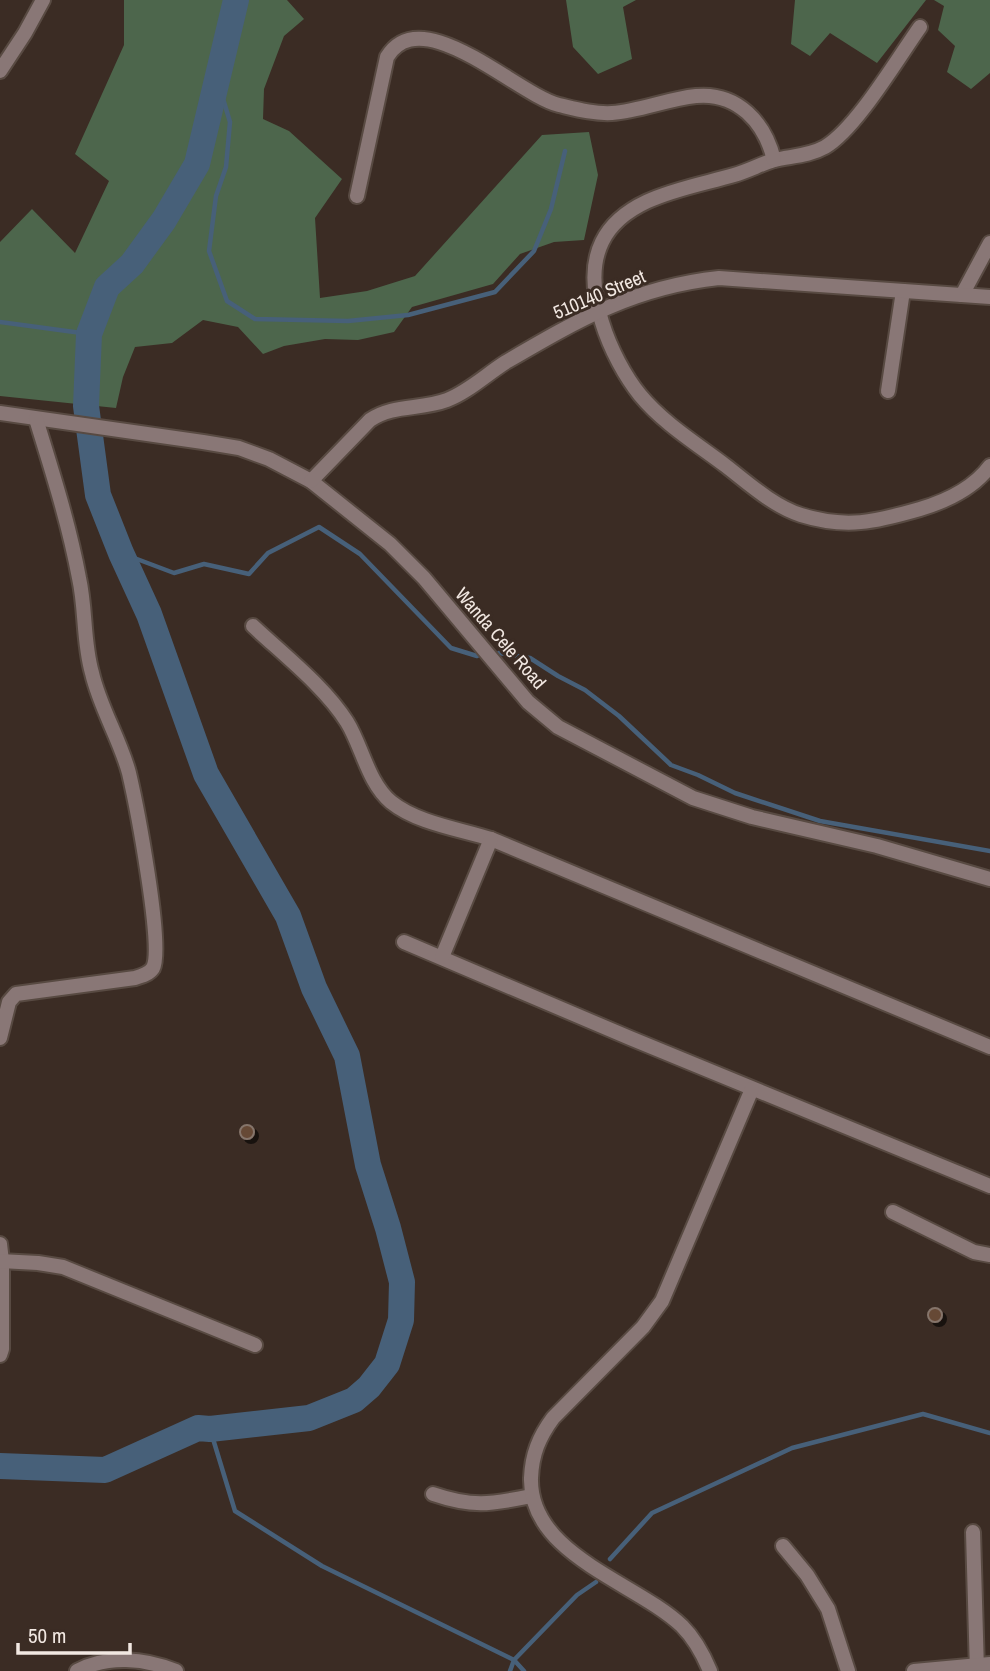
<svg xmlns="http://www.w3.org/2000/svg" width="990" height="1671" viewBox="0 0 990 1671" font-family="'Archivo Narrow',sans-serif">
	<defs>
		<filter id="shadow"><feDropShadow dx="4" dy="4" stdDeviation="0" flood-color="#0009"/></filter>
	</defs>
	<rect width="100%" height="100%" fill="#3b2c24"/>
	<!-- forest -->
	<g fill="#4d664c">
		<path d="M124 0H287L304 19 284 36 264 89 263 119 289 131 342 179 315 218 320 298 367 291 415 276 542 135 589 132 598 175 584 240 554 242 520 254 493 284 412 307 394 332 358 340 325 339 284 346 263 354 238 327 203 320 172 343 135 347 123 377 116 408 0 396V242L32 209 75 253 109 181 75 154 124 45Z"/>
		<path d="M566 0H636L623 7 632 59 598 74 573 47Z"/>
		<path d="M795 0H926L877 63 830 33 810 56 791 44Z"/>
		<path d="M934 0H990V73L971 89 947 72 955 46 938 30 944 6Z"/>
	</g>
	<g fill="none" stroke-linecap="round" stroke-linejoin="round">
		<!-- stream -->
		<g stroke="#476079" stroke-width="4.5">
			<path d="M218 82 230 122 226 167 216 196 209 251 227 301 255 319 348 321 408 315 495 292 534 251 551 209 565 151"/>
			<path d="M0 322 89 334"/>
			<path d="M121 553 174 573 204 564 249 574 268 553 319 527 360 554 451 648 477 656"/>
			<path d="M499 653 530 658 558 676 585 690 619 716 671 765 698 775 735 793 820 821 990 851"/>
			<path d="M210 1429 235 1511 322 1566 514 1660 524 1671"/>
			<path d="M610 1559 652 1513 792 1448 923 1414 990 1433"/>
			<path d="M510 1671 514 1660 577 1595 596 1582"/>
		</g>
		<!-- river -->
		<path stroke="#476079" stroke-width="26" d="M0 1466 105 1470 198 1428 210 1429 309 1418 354 1400 369 1387 387 1364 401 1320 402 1282 388 1228 368 1165 347 1056 314 988 288 916 206 774 149 614 121 553 98 495 86 406 89 334 107 287 132 264 164 220 197 164 236 0"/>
	</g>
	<!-- building -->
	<g fill="#664836" stroke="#85746a" stroke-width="2" filter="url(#shadow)">
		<circle cx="247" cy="1132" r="7"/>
		<circle cx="935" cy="1315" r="7"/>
	</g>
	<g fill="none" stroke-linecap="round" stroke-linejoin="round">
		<defs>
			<g id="minor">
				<path d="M920 27C898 58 856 129 825 147 809 156 791 156 774 160 761 164 748 171 734 175 690 188 624 196 602 242 580 287 611 359 640 395 663 423 697 444 726 466 748 483 773 506 801 515 846 529 875 522 920 509 947 501 973 489 990 466"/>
				<path d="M0 71 25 33 43 0"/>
				<path d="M357 196 387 57C422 0 516 94 559 105 576 109 594 114 612 113 640 111 667 99 696 96 738 92 765 123 774 160"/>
				<path d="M962 295 990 243"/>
				<path d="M888 391 903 291"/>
				<path d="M0 413 203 442 239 448 269 459 311 481 390 544 424 578 528 702 558 727 693 798 752 817 877 846 990 879"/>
				<path d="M311 481 370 420C393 404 421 410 447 400 468 392 487 374 506 362 578 320 634 287 719 278L990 297"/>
				<path d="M253 626C284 655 325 687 347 722 362 746 368 783 391 802 417 823 459 829 491 839L990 1047"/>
				<path d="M404 942 630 1038 990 1186"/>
				<path d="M442 957 491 839"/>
				<path d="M0 1038 9 1002 16 994 135 978C142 976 149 974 153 968 164 947 136 803 129 773 120 739 100 708 92 673 83 642 86 609 79 578 69 524 52 471 36 419"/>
				<path d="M893 1212 974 1252 990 1255"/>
				<path d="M0 1244 2 1261V1349L0 1355"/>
				<path d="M0 1261 38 1263 63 1267 255 1345"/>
				<path d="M433 1494C474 1508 491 1504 532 1496"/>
				<path d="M973 1532 977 1671"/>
				<path d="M783 1546 807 1575 828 1609 848 1671"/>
				<path d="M77 1671C108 1655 144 1658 176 1671"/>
				<path d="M710 1671C703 1654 695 1639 682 1626 636 1582 529 1555 531 1478 532 1454 539 1437 553 1418L643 1327 662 1301 752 1089"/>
				<path d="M914 1671 990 1664"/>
			</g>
		</defs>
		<!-- minor casing -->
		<use href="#minor" stroke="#584a42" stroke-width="18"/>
		<!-- minor -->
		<use href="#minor" stroke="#897776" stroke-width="14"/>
	</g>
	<g text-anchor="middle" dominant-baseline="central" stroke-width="6" stroke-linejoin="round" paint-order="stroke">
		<!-- street labels -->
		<g font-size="19" fill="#f2e8e2" stroke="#3b2c24">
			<text transform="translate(599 294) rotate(-23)">510140 Street</text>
			<text transform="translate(501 638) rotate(49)">Wanda Cele Road</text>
		</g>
	</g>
	<!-- scale -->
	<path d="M18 1643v10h112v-10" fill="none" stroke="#f2e8e2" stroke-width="3.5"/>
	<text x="28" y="1643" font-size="21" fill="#f2e8e2" stroke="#3b2c24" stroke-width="5" paint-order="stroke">50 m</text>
</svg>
